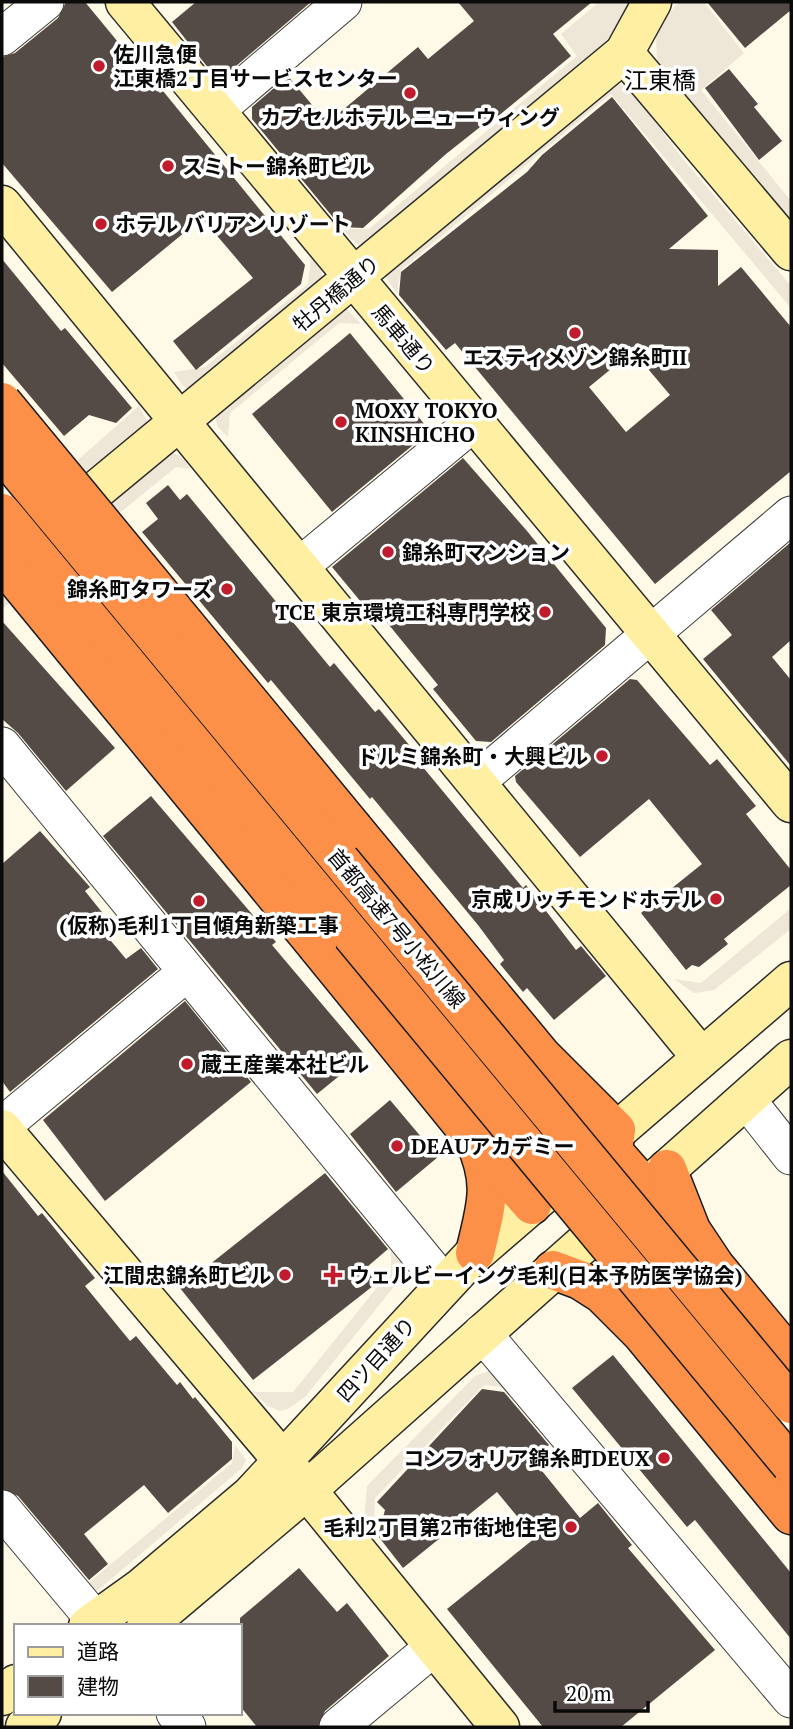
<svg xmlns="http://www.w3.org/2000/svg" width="793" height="1729" viewBox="0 0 793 1729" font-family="'PT Serif','Noto Sans JP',serif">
	<rect width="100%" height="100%" fill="#fff9e8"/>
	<!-- plaza -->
	<g fill="#eee7d8">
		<path d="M599 2H632L631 8 605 43 584 63 362 248 351 239 343 229H369L577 56 561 34Z"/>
		<path d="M679 2H704L744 53 701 90 791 201V223L657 68 656 34 661 22Z"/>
		<path d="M619 84 631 90 683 159 791 286V308L611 94 401 270 397 294 385 276 387 267 610 85Z"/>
		<path d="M311 257 321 268 323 280 188 389 182 385 174 372 205 367 308 284Z"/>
		<path d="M339 308H346L361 324 339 323 230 413 228 437 218 427 214 414Z"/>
		<path d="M139 406 148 423 144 432 2 550V527Z"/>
		<path d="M173 453 182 457 190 469 176 467 2 609V589L158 459Z"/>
		<path d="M791 908V929L714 990 694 993 674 979 701 983Z"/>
		<path d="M391 1247 404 1262 405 1273 305 1397 288 1409 280 1411 268 1406 253 1392H293L391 1270Z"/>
		<path d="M489 1371 502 1378 510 1388 484 1385 375 1498 374 1532 364 1518 367 1486 475 1376Z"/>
		<path d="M235 1445 246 1460 242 1468 97 1591H92L86 1585 232 1463Z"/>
	</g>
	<!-- building -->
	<g fill="#544b46" fill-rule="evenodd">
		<path d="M66 2H85L160 93 163 91 305 265 301 284 196 370 173 341 253 278 202 218 112 292 2 163V57L15 53 58 18Z"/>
		<path d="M196 2H311L229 72 213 74 172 22Z"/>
		<path d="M458 2H592L553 34 571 56 491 122 489 120 446 154 363 228 341 227 252 119V107L288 76 323 118 328 114 332 119 418 47 428 59 474 21Z"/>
		<path d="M707 2H791V10L745 48Z"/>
		<path d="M729 69 758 104 754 107 782 141 759 160 705 88Z"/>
		<path d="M612 97 708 216 669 249 718 250V286L741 267 791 327V471L655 584 455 343 446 350 399 295 401 272 527 172 542 155ZM633 351 670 395 626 432 589 387Z"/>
		<path d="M2 259 61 331 65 328 132 408 116 423 89 415 64 436 2 363Z"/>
		<path d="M350 333 430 431 332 512 252 414Z"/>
		<path d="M463 458 527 531 606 628 605 645 491 742 476 741 433 689 438 685 376 609 371 614 332 567Z"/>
		<path d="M168 485 180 500 187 494 330 667 334 663 375 712 379 709 420 758 417 760 523 888 526 885 576 950 581 946 606 976 554 1020 527 988 523 992 500 964 504 960 478 925 372 797 370 799 271 680 268 683 142 532 158 519 146 503Z"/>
		<path d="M791 542V640L772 657 791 680V766L703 659 732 635 711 610Z"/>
		<path d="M2 621 115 748 66 791 18 733 2 719Z"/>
		<path d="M630 679 637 680 710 765 717 759 756 806 746 814 791 870V885L724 939 728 944 699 967 692 965 686 970 641 913 702 864 649 799 580 857 516 782 515 776Z"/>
		<path d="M151 796 276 942 272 945 365 1055 317 1094 103 836Z"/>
		<path d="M40 831 90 887 85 891 105 916 96 923 126 959 141 948 158 969 10 1092 2 1081V864Z"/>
		<path d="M185 1001 251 1082 105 1201 43 1120Z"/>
		<path d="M390 1100 438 1157 396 1192 350 1134Z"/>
		<path d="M2 1171 38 1216 42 1213 95 1278 85 1286 130 1341 136 1336 177 1385 180 1382 193 1399 195 1397 232 1442V1459L168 1513 144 1485 84 1534 108 1564 89 1580 18 1496 2 1489Z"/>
		<path d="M325 1173 388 1249 367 1267 378 1282 253 1380 180 1288Z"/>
		<path d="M613 1355 791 1573V1639L695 1520 687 1527 572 1388Z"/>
		<path d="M482 1389 504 1392 549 1445 540 1451 547 1459 538 1466 580 1518 598 1503 632 1545 628 1548 715 1650 621 1727H543L447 1609 535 1538 497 1492 403 1568 378 1536 385 1510 377 1502Z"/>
		<path d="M299 1568 337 1612 347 1603 389 1656 325 1711 318 1727H257L240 1706V1618Z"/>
	</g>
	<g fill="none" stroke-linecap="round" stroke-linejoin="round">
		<defs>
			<g id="street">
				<path d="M2 37 45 2"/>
				<path d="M215 111 343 2"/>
				<path d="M300 566 474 422"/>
				<path d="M2 746 444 1284"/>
				<path d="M476 782 791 515"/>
				<path d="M746 1099 791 1156"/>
				<path d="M2 1126 186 973"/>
				<path d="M482 1333 791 1699"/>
				<path d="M2 1509 95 1620"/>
				<path d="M175 1713 187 1727"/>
				<path d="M338 1727 434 1647"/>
			</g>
			<g id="secondary">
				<path d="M125 2 791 803"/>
				<path d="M624 53 791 251"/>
				<path d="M2 205 701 1057"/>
				<path d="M59 521 624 53 652 2"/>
				<path d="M2 1129 284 1462 500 1727"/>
				<path d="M88 1626 141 1588 251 1495 472 1256 791 981"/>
				<path d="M146 1626 307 1490 791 1059"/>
				<path d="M2 1696 16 1684"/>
				<path d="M25 1727 42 1713"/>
			</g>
			<g id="highway">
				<path d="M354 829 542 1056 616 1130 610 1168 609 1210"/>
				<path d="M317 946 474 1139C495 1185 486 1206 475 1253"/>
				<path d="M604 1141 679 1226"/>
				<path d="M480 1146 532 1205"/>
				<path d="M667 1169 691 1230 715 1266 791 1358"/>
				<path d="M553 1270 580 1280 602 1294 641 1333 791 1515"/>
			</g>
		</defs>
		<!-- street casing -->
		<use href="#street" stroke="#3d3d3d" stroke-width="39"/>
		<!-- secondary casing -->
		<use href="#secondary" stroke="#2c2c2c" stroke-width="41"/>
		<!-- highway casing -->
		<use href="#highway" stroke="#1b1b1b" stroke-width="41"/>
		<!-- street -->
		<use href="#street" stroke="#fff" stroke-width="37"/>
		<!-- secondary -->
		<use href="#secondary" stroke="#ffefa3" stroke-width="38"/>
		<!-- highway -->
		<use href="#highway" stroke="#fc9048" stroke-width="38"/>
		<defs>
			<g id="highway-bridge">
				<path d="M2 402 354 829"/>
				<path d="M2 452 791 1404"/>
				<path d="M2 513 791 1465"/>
				<path d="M2 562 317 946"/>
			</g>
		</defs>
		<!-- highway-bridge casing -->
		<use href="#highway-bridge" stroke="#1b1b1b" stroke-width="41" stroke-linecap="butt"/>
		<!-- highway-bridge -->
		<use href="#highway-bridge" stroke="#fc9048" stroke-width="38"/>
	</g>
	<!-- markers -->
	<g fill="#c11c2e" stroke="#fff" stroke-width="2.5">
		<circle cx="99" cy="66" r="7"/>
		<circle cx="410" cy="93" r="7"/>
		<circle cx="168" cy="166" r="7"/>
		<circle cx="101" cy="224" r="7"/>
		<circle cx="575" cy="333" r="7"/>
		<circle cx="341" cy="422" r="7"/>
		<circle cx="388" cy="552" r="7"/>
		<circle cx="227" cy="589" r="7"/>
		<circle cx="545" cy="612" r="7"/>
		<circle cx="602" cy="756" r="7"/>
		<circle cx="716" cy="899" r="7"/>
		<circle cx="199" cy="901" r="7"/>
		<circle cx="187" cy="1064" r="7"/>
		<circle cx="397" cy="1146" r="7"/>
		<circle cx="285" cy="1275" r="7"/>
		<path d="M329.5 1264.5h7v7h7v7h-7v7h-7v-7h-7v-7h7z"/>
		<circle cx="664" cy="1458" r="7"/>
		<circle cx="571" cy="1527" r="7"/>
	</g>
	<g text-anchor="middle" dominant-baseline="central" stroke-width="7" stroke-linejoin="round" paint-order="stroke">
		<!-- poi labels -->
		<g font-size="21" font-weight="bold" fill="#0a0a0a" stroke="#fff" text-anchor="start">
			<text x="113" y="54">佐川急便<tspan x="113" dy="24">江東橋2丁目サービスセンター</tspan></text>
			<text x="410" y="117" text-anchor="middle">カプセルホテル ニューウィング</text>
			<text x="182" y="166">スミトー錦糸町ビル</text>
			<text x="115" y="224">ホテル バリアンリゾート</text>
			<text x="575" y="357" text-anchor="middle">エスティメゾン錦糸町II</text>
			<text x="355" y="410">MOXY TOKYO<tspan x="355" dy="24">KINSHICHO</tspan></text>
			<text x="402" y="552">錦糸町マンション</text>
			<text x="213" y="589" text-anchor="end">錦糸町タワーズ</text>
			<text x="531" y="612" text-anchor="end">TCE 東京環境工科専門学校</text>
			<text x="588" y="756" text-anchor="end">ドルミ錦糸町・大興ビル</text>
			<text x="702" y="899" text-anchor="end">京成リッチモンドホテル</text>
			<text x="199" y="925" text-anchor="middle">(仮称)毛利1丁目傾角新築工事</text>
			<text x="201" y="1064">蔵王産業本社ビル</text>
			<text x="411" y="1146">DEAUアカデミー</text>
			<text x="271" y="1275" text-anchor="end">江間忠錦糸町ビル</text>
			<text x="349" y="1275">ウェルビーイング毛利(日本予防医学協会)</text>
			<text x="650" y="1458" text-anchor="end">コンフォリア錦糸町DEUX</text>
			<text x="557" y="1527" text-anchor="end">毛利2丁目第2市街地住宅</text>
		</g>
		<!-- street labels -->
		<g font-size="21" fill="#0a0a0a" stroke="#fff">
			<text transform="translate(336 293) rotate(-40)">牡丹橋通り</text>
			<text transform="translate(404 339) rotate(50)">馬車通り</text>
			<text transform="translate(397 928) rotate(50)">首都高速7号小松川線</text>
			<text transform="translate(376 1359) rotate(-48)">四ツ目通り</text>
		</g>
		<!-- quarter labels -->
		<g font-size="24" fill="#0a0a0a" stroke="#fff">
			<text x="660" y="80">江東橋</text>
		</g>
	</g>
	<!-- border -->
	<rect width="793" height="1729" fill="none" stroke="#0a0a0a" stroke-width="7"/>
	<!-- legend -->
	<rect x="14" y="1624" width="228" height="91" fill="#ffffff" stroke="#9d9d9d" stroke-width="2"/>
	<rect x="28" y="1647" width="35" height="10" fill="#ffefa3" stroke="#9d9d9d" stroke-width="2"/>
	<text x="77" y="1659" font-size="21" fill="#0a0a0a">道路</text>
	<rect x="28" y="1676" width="35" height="21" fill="#544b46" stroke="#9d9d9d" stroke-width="2"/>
	<text x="77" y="1694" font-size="21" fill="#0a0a0a">建物</text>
	<!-- scale -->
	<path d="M555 1701v10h93v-10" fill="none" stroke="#0a0a0a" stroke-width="3.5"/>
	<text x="566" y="1701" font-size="21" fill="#0a0a0a" stroke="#ffffff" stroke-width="5" paint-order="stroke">20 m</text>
</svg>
